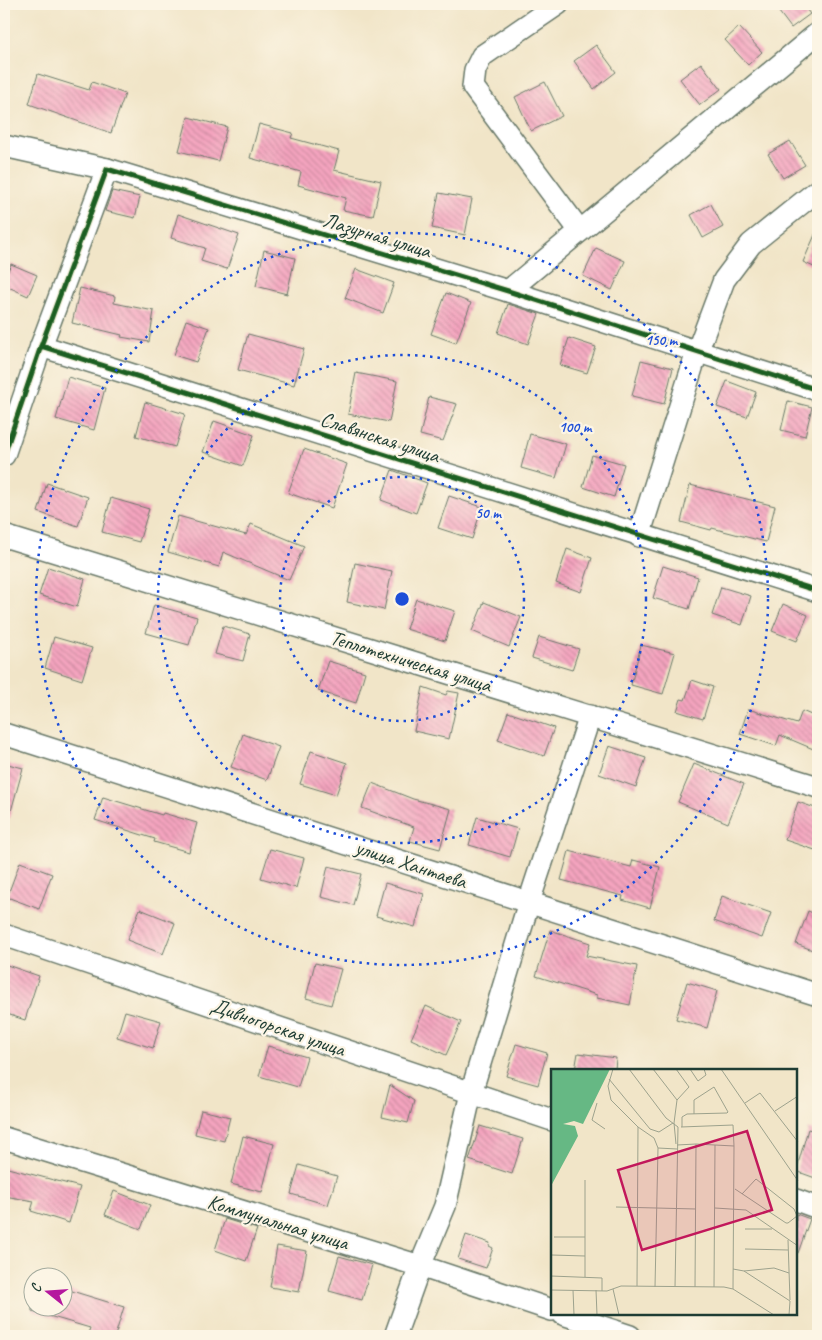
<svg xmlns="http://www.w3.org/2000/svg" width="822" height="1340" viewBox="0 0 822 1340" font-family="Caveat,sans-serif">
	<defs>
		<pattern id="building-back-hatch" width="6" height="6" patternUnits="userSpaceOnUse" patternTransform="scale(1.25)"><rect width="6" height="6" fill="#f5a4bf"/><path d="M-1 5l2 2M0 0l6 6M5-1l2 2" fill="none" stroke="#c6879c"/></pattern>
	</defs>
	<rect width="100%" height="100%" fill="#fcf5e5"/>
	<filter id="ink" filterUnits="userSpaceOnUse"><feTurbulence type="fractalNoise" baseFrequency=".02" numOctaves="2"/><feDisplacementMap in="SourceGraphic" scale="10" xChannelSelector="R" yChannelSelector="G"/><feConvolveMatrix kernelMatrix="1 2 1 2 8 2 1 2 1" color-interpolation-filters="sRGB"/></filter>
	<filter id="wash" filterUnits="userSpaceOnUse"><feTurbulence type="fractalNoise" baseFrequency=".0096" numOctaves="4" result="noise"/><feDisplacementMap in="SourceGraphic" scale="20" xChannelSelector="R" yChannelSelector="G"/><feGaussianBlur stdDeviation="1.12" result="paint"/><feColorMatrix in="noise" values="0 0 0 0 0 0 0 0 0 0 0 0 0 0 0 0 0 1.4 0 .05"/><feComposite in="paint" operator="in"/></filter>
	<g filter="url(#wash)">
		<rect width="100%" height="100%" fill="#f1e5c8"/>
		<g id="blocks">
			<!-- building -->
			<g fill="url(#building-back-hatch)">
				<path d="M773 4H802L810 14 791 28Z"/>
				<path d="M739 27 762 52 748 65 725 40Z"/>
				<path d="M596 45 616 72 594 89 574 61Z"/>
				<path d="M701 63 721 89 700 105 680 79Z"/>
				<path d="M38 74 89 90 92 82 125 94 111 133 29 104Z"/>
				<path d="M545 82 562 116 531 131 515 97Z"/>
				<path d="M188 117 227 127 218 161 179 151Z"/>
				<path d="M259 124 293 133 291 138 339 151 334 170 381 181 373 216 343 210 346 198 298 185 301 172 250 158Z"/>
				<path d="M790 141 805 165 783 178 768 154Z"/>
				<path d="M112 191 140 197 135 218 105 211Z"/>
				<path d="M439 193 472 199 465 235 432 228Z"/>
				<path d="M711 204 723 227 703 238 691 215Z"/>
				<path d="M178 214 239 235 227 269 201 261 205 248 171 238Z"/>
				<path d="M818 228V269L803 262Z"/>
				<path d="M596 248 625 261 612 290 583 276Z"/>
				<path d="M264 250 295 258 287 294 256 286Z"/>
				<path d="M11 264 37 275 28 296 4 285V280Z"/>
				<path d="M356 269 394 283 383 313 345 298Z"/>
				<path d="M80 288 115 296 114 303 154 311 149 342 121 337 122 335 72 323Z"/>
				<path d="M446 293 471 303 456 343 431 334Z"/>
				<path d="M508 304 539 314 528 344 498 333Z"/>
				<path d="M186 320 209 328 196 362 174 355Z"/>
				<path d="M248 334 304 349 294 385 238 370Z"/>
				<path d="M569 338 596 347 587 373 560 365Z"/>
				<path d="M641 360 673 368 664 404 632 396Z"/>
				<path d="M356 373 397 381 389 422 348 414Z"/>
				<path d="M68 377 105 388 94 430 56 419Z"/>
				<path d="M727 381 756 392 747 417 717 407Z"/>
				<path d="M429 397 457 404 443 441 420 435Z"/>
				<path d="M788 401 812 407 805 436 781 430Z"/>
				<path d="M145 402 185 414 175 447 136 436Z"/>
				<path d="M214 421 254 435 243 466 203 452Z"/>
				<path d="M530 434 566 444 556 478 521 468Z"/>
				<path d="M304 449 347 464 332 508 288 493Z"/>
				<path d="M592 455 624 464 614 497 583 487Z"/>
				<path d="M392 470 427 483 416 513 381 500Z"/>
				<path d="M47 483 88 497 78 526 38 512Z"/>
				<path d="M690 485 775 506 766 542 712 528 711 530 681 522Z"/>
				<path d="M449 496 482 507 472 539 438 528Z"/>
				<path d="M111 498 149 509 139 542 102 532Z"/>
				<path d="M178 516 246 535 251 524 304 546 289 580 223 552 219 567 168 552Z"/>
				<path d="M567 549 592 558 581 592 556 583Z"/>
				<path d="M355 563 392 571 384 610 347 602Z"/>
				<path d="M663 566 698 577 689 609 653 598Z"/>
				<path d="M48 567 85 579 77 607 39 595Z"/>
				<path d="M721 587 751 596 742 625 712 615Z"/>
				<path d="M416 599 455 611 445 641 406 629Z"/>
				<path d="M484 602 521 617 509 647 472 631Z"/>
				<path d="M783 604 808 615 797 641 772 631Z"/>
				<path d="M154 605 197 617 189 645 146 633Z"/>
				<path d="M223 626 250 634 243 661 215 654Z"/>
				<path d="M54 637 92 648 82 680 45 668Z"/>
				<path d="M539 637 579 649 572 670 532 658Z"/>
				<path d="M641 645 675 653 663 694 631 685Z"/>
				<path d="M328 661 365 672 356 703 318 691Z"/>
				<path d="M692 680 713 687 703 719 677 711 681 699 685 700Z"/>
				<path d="M423 687 446 695 448 691 459 693 449 739 414 731Z"/>
				<path d="M748 709 797 724 802 711 818 718V751L780 735 776 746 740 734Z"/>
				<path d="M508 712 554 728 544 756 498 740Z"/>
				<path d="M243 734 279 747 267 780 231 767Z"/>
				<path d="M609 746 646 758 636 787 599 774Z"/>
				<path d="M311 751 347 763 336 795 300 784Z"/>
				<path d="M4 763 23 768 8 822 4 821Z"/>
				<path d="M694 764 744 784 728 823 678 802Z"/>
				<path d="M372 783 413 799 451 809 440 849 410 841 414 827 362 808Z"/>
				<path d="M103 797 162 815 163 813 197 823 189 852 154 842 155 839 95 820Z"/>
				<path d="M798 802 818 809V851L785 840Z"/>
				<path d="M477 817 518 829 510 857 469 845Z"/>
				<path d="M270 849 304 858 296 888 261 878Z"/>
				<path d="M569 851 631 867 633 860 660 867 650 908 622 900 623 896 561 880Z"/>
				<path d="M20 862 52 874 39 909 7 897Z"/>
				<path d="M328 866 361 874 353 905 321 897Z"/>
				<path d="M385 883 424 894 415 927 376 916Z"/>
				<path d="M722 896 771 913 762 938 714 921Z"/>
				<path d="M140 909 175 923 163 954 127 940Z"/>
				<path d="M808 911 818 915V952L796 944Z"/>
				<path d="M550 930 590 943 586 956 637 966 630 1005 597 998V995L536 976Z"/>
				<path d="M315 963 341 969 331 1005 306 998Z"/>
				<path d="M4 964 39 976 25 1020 4 1013Z"/>
				<path d="M687 982 717 991 707 1028 676 1019Z"/>
				<path d="M426 1006 461 1022 446 1055 411 1039Z"/>
				<path d="M125 1011 161 1021 153 1048 117 1037Z"/>
				<path d="M516 1044 547 1053 538 1085 506 1076Z"/>
				<path d="M268 1046 307 1057 298 1087 259 1076Z"/>
				<path d="M578 1053 616 1058 615 1070H575Z"/>
				<path d="M390 1085 414 1101 408 1123 382 1117Z"/>
				<path d="M201 1110 230 1117 224 1141 195 1134Z"/>
				<path d="M480 1126 523 1139 512 1174 469 1160Z"/>
				<path d="M808 1129 818 1132V1179L796 1171Z"/>
				<path d="M243 1136 274 1144 262 1192 231 1184Z"/>
				<path d="M299 1165 337 1176 328 1205 291 1194Z"/>
				<path d="M4 1167 80 1187 69 1223 31 1211 34 1201 4 1196Z"/>
				<path d="M114 1191 150 1205 141 1229 105 1215Z"/>
				<path d="M796 1214 810 1219 798 1253H796Z"/>
				<path d="M225 1219 257 1229 246 1261 215 1250Z"/>
				<path d="M466 1235 490 1243 489 1246 493 1248 486 1268 458 1259Z"/>
				<path d="M277 1246 307 1251 299 1292 270 1287Z"/>
				<path d="M339 1256 372 1265 362 1300 329 1291Z"/>
				<path d="M62 1288 124 1307 115 1336H87L90 1328 32 1311V1308H62Z"/>
			</g>
		</g>
	</g>
	<g filter="url(#ink)">
		<use href="#blocks" fill-opacity="0" stroke="#687868" stroke-width="1"/>
		<g fill="none" stroke-linecap="round" stroke-linejoin="round">
			<defs>
				<g id="minor">
					<path d="M558 4 482 56 475 70 473 87 580 231"/>
					<path d="M4 146 107 169"/>
					<path d="M508 291 818 33"/>
					<path d="M41 346 107 169 508 291 818 390"/>
					<path d="M4 455 41 346 818 591"/>
					<path d="M4 536 818 787"/>
					<path d="M639 536 697 352 724 280 751 244 818 190"/>
					<path d="M4 734 818 995"/>
					<path d="M4 935 552 1120"/>
					<path d="M4 1138 420 1266 552 1310"/>
					<path d="M796 1200 818 1208"/>
					<path d="M563 1314 630 1336"/>
					<path d="M395 1336 420 1266 445 1206 471 1093 529 902 590 716"/>
				</g>
			</defs>
			<!-- minor casing -->
			<use href="#minor" stroke="#687868" stroke-width="24"/>
			<!-- minor -->
			<use href="#minor" stroke="#fff" stroke-width="21"/>
			<defs>
				<g id="cycleway">
					<path d="M41 346 107 169 508 291 818 390"/>
					<path d="M4 455 41 346 818 591"/>
				</g>
			</defs>
			<!-- cycleway casing -->
			<use href="#cycleway" stroke="#fcf5e5" stroke-width="8"/>
			<!-- cycleway -->
			<use href="#cycleway" stroke="#1b5e20" stroke-width="5"/>
		</g>
	</g>
	<!-- distance rings -->
	<g fill="none" stroke="#1d4ed8" stroke-width="2.5" stroke-dasharray="2.5 5">
		<circle cx="402" cy="599" r="122"/>
		<circle cx="402" cy="599" r="244"/>
		<circle cx="402" cy="599" r="366"/>
	</g>
	<g text-anchor="middle" dominant-baseline="central" stroke-width="4.5" stroke-linejoin="round" paint-order="stroke">
		<!-- street labels -->
		<g font-size="21" fill="#1f3d34" stroke="#fcf5e5">
			<text transform="translate(377 235) rotate(17)">Лазурная улица</text>
			<text transform="translate(380 437) rotate(18)">Славянская улица</text>
			<text transform="translate(411 661) rotate(17)">Теплотехническая улица</text>
			<text transform="translate(411 864) rotate(18)">улица Хантаева</text>
			<text transform="translate(278 1027) rotate(19)">Дивногорская улица</text>
			<text transform="translate(278 1222) rotate(17)">Коммунальная улица</text>
		</g>
	</g>
	<!-- overview -->
	<g transform="translate(551 1069)">
		<rect width="246" height="246" fill="#f1e5c8"/>
		<path d="M0 0H59L32 55 23 52 12 55 24 57 27 67 0 117Z" fill="#66b884"/>
		<path fill="none" stroke="#9da28d" stroke-width="1" d="M62 0 57 17 60 31 87 58M78 0 115 49 127 58 124 218M102 0 126 31 123 54 125 75M125 0 138 18 126 31M139 0 147 12 155 6 153 0M170 0 247 112M58 10 99 60 108 63 122 54M46 34 41 51 54 60M194 34 209 24 247 73M224 42 247 27M130 58 182 56 183 77M131 58V48L136 45 176 44 177 43 163 18 143 31V45M145 75 164 76 163 218M126 76 145 75 144 218M164 76 183 77 182 220M34 111V208M184 120 235 154H237L246 147 243 140 205 110 191 125M65 138 145 140M164 139 195 141 247 177M194 160H221M3 168H34M237 171 239 231M194 180 237 181M1 186 34 187M182 200 193 202 239 232 238 246M193 202 223 199 238 204M0 207 51 209V222M86 217 87 58 103 69 107 79M104 218 107 79 126 80M62 220 68 246M0 221 56 222 70 217 173 218 182 220 223 246M22 221 23 246M45 221 46 246"/>
		<path fill="#c2185b" fill-opacity="0.15" stroke="#c2185b" stroke-width="2.5" d="M196 62 221 141 91 181 67 101Z"/>
		<rect width="246" height="246" fill="none" stroke="#1f3d34" stroke-width="2.5"/>
	</g>
	<circle cx="402" cy="599" r="8" fill="#1d4ed8" stroke="#fcf5e5" stroke-width="2.5"/>
	<g font-size="15" text-anchor="middle" font-weight="bold" fill="#1d4ed8" stroke="#fcf5e5" stroke-width="4.5" stroke-linejoin="round" paint-order="stroke">
		<text x="661" y="345">150 m</text>
		<text x="575" y="432">100 m</text>
		<text x="488" y="518">50 m</text>
	</g>
	<!-- margin -->
	<rect width="822" height="1340" fill="none" stroke="#fcf5e5" stroke-width="20"/>
	<!-- north arrow -->
	<g transform="translate(48 1292) rotate(287)"><circle r="24" fill="#fcf5e5" stroke="#a4ab9e"/>
	<path d="M0-4L9 19L0 12L-9 19Z" fill="#b5179e"/>
	<text y="-8" font-size="14" font-weight="bold" text-anchor="middle" fill="#1f3d34">С</text>
	</g>
</svg>
